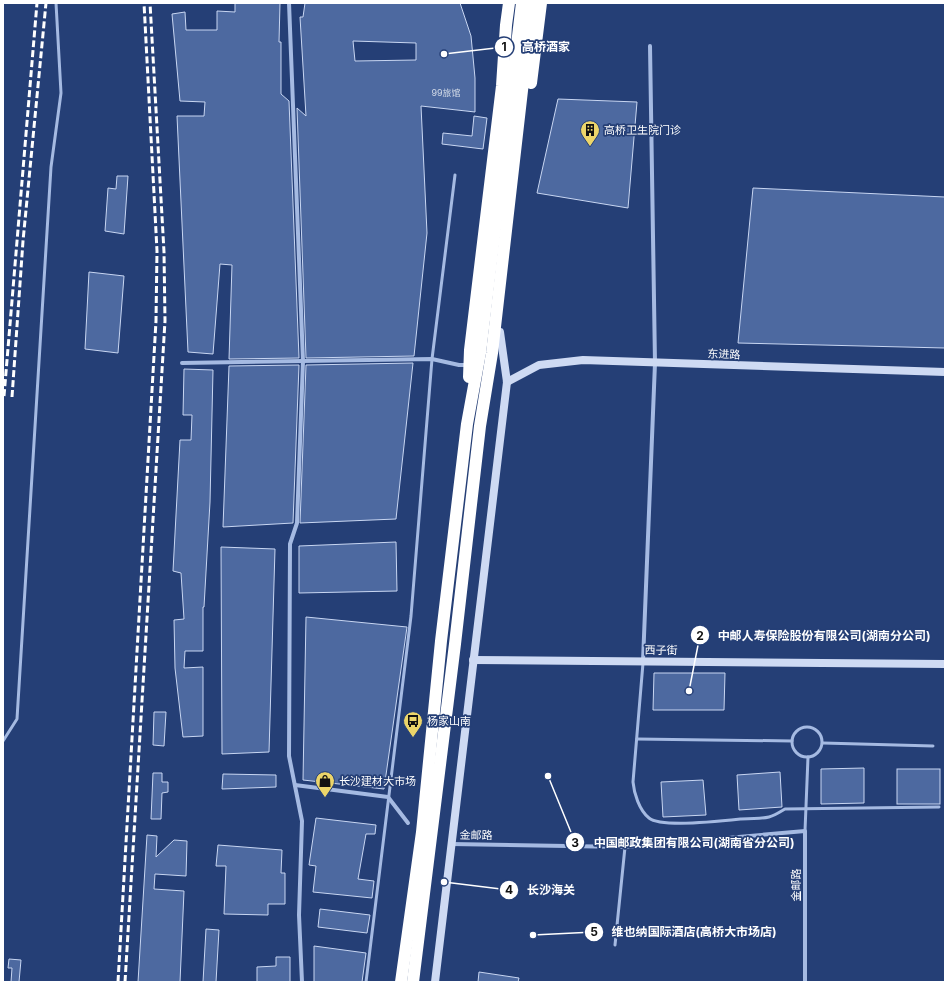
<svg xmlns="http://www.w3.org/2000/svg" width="948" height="985" viewBox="0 0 948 985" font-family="Inter,'Noto Sans SC',sans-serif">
	<rect width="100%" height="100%" fill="#253f76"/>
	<!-- building -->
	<g fill="#4d69a0" stroke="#c8d6f2" fill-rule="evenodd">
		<path d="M235 3H280L279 42H281V94L289 101 299 358 229 359 232 265 220 264 213 354 188 352 177 116H204L205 102 180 101 172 14 185 12 186 30H217V11L235 12Z"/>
		<path d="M305 3H460L471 36 475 78V112L421 106 427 233 414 356 306 358 297 108 306 116 300 17H303ZM353 41 416 43V60L355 61Z"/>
		<path d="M558 99 637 102 628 208 537 193Z"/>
		<path d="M474 116 487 118 483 149 442 144 443 133 472 136Z"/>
		<path d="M117 176H128L124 234 105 231 108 188 116 189Z"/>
		<path d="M753 188 945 197V348L738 343Z"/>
		<path d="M89 272 124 276 118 353 85 349Z"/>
		<path d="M413 363 396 519 300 523 306 365Z"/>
		<path d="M299 365 293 523 223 527 229 366Z"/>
		<path d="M184 369 213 370 210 502 204 607H203V651H185L184 668 203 667V736L183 737 175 668 174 620 184 619 181 573 173 571 180 440H191L192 415H183Z"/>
		<path d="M396 542 397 591 299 593V546Z"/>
		<path d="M221 547 275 549 269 752 222 754Z"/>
		<path d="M306 617 407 627 384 789 303 780Z"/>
		<path d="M654 673H725L724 710H653Z"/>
		<path d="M154 712H166L164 746 153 745Z"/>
		<path d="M864 768V803L821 804V769Z"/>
		<rect x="897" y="769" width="43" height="35"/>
		<path d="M780 772 782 807 739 810 737 775Z"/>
		<path d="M153 773H162V782H168V792L162 793 161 819H151Z"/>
		<path d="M223 774 276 775V787L222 789Z"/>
		<path d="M703 780 706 815 663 817 661 782Z"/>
		<path d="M316 818 376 825 375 834H366L358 879 374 881 372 898 313 892 316 866 309 865Z"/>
		<path d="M147 835 157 836 156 857 174 840 187 841 186 876 155 874 154 889 184 891 180 982H138Z"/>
		<path d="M218 845 282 850 281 873H285V904H268V915L224 914 226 866H216Z"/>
		<path d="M320 909 370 915 367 933 318 927Z"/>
		<path d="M206 929 219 930 216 982H203Z"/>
		<path d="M314 946 366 953 362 982H314Z"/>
		<path d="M276 957H290V982H257V967L276 966Z"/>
		<path d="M9 959 21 960 19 982H11L12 968H8Z"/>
		<path d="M479 972 519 978 518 982H478Z"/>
	</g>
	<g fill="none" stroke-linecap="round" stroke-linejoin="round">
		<!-- lane -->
		<g stroke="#a5bae2" stroke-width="3">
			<path d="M643 663 633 782C634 793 639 810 649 818 661 828 723 821 741 819 750 819 760 819 769 817 774 816 780 812 785 809L939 807"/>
			<circle cx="807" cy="742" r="15"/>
			<path d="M637 739 792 741"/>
			<path d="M3 741 17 719 51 167 61 93 56 3"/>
			<path d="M823 743 933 746"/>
			<path d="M805 831 808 757"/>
			<path d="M615 945 625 847"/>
			<path d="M366 982 411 616 432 359 455 175"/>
		</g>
		<!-- street -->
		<g stroke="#a5bae2" stroke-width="4">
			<path d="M289 3 303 361 297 523 290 544 289 756 302 821 299 915 302 982"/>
			<path d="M182 363 432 359 459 365H467"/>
			<path d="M643 661 655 363 650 46"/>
			<path d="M295 785 388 797 408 823"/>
			<path d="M451 844 625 847 805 831V982"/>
		</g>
		<!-- secondary -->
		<g stroke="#cedaf3" stroke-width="8">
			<path d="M507 382 539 365 583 360 945 372"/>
			<path d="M473 660 945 664"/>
			<path d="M435 982 507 382 500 332"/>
		</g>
		<!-- highway -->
		<g stroke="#fff" stroke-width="12">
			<path d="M531 83 541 3"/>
			<path d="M469 377 470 350 502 86 506 25 509 3"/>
			<path d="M401 982 422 832 441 641 467 424 480 353 522 3"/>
			<path d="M413 982 455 644 480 426 492 353 532 3"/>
		</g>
		<!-- rail -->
		<g stroke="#fff" stroke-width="3" stroke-dasharray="7 3" stroke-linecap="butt">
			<path d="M4 396 37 3"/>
			<path d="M12 397 23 241 46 3"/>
			<path d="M118 982 156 321 157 251 144 3"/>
			<path d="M125 982 165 321 164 252 150 3"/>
		</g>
	</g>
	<!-- icons -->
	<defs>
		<symbol id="building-pin" viewBox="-11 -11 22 30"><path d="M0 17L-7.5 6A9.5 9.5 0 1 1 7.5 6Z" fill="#ecd56a" stroke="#253f76"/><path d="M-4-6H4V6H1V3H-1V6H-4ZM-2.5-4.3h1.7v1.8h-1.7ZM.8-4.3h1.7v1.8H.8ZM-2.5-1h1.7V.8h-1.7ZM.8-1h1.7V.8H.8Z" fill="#111"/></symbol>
		<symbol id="bus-pin" viewBox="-11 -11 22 30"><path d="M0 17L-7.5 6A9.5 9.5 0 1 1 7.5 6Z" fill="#ecd56a" stroke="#253f76"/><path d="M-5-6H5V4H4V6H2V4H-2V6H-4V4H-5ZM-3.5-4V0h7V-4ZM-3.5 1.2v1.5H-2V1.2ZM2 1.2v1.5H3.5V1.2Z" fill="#111"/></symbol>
		<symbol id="shop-pin" viewBox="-11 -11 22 30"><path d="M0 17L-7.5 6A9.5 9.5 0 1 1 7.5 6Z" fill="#ecd56a" stroke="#253f76"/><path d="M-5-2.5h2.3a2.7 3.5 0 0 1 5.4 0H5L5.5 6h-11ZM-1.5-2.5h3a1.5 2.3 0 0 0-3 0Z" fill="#111"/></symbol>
	</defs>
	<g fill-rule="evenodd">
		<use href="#building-pin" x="579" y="119" width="22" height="30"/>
		<use href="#bus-pin" x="402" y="710" width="22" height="30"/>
		<use href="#shop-pin" x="314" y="770" width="22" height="30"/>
	</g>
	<g text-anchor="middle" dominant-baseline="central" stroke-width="3.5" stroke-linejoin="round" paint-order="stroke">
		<!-- number labels -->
		<g font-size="9" fill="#d2dae7">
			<text x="446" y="92">99旅馆</text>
		</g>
		<!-- poi labels -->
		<g font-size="11" fill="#fff" stroke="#253f76" text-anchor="start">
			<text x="604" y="130">高桥卫生院门诊</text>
			<text x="427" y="721">杨家山南</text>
			<text x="339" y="781">长沙建材大市场</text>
		</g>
		<!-- street labels -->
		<g font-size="11" fill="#fff" stroke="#253f76">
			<text transform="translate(724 354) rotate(2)">东进路</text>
			<text transform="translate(661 650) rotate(1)">西子街</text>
			<text transform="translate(476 835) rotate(1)">金邮路</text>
			<text transform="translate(796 885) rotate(-90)">金邮路</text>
		</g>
	</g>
	<!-- callouts -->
	<path fill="none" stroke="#fff" stroke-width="1.5" d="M444 54L504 47M689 691L700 635M548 776L575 842M444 882L509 890M533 935L594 932"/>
	<g fill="#fff" stroke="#253f76" stroke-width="1.5">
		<circle cx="444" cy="54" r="4"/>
		<circle cx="689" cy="691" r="4"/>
		<circle cx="548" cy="776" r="4"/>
		<circle cx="444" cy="882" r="4"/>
		<circle cx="533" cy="935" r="4"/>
		<circle cx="504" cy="47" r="10"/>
		<circle cx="700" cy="635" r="10"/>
		<circle cx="575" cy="842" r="10"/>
		<circle cx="509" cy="890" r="10"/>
		<circle cx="594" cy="932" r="10"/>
	</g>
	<g font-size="12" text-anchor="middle" font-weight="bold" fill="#111">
		<text x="504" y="51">1</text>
		<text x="700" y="640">2</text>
		<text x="575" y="847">3</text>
		<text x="509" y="894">4</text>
		<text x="594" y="936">5</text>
	</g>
	<g font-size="12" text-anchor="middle" font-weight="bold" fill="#fff" stroke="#253f76" stroke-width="3.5" stroke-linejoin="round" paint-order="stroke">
		<text x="546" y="51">高桥酒家</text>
		<text x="824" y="640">中邮人寿保险股份有限公司(湖南分公司)</text>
		<text x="694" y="847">中国邮政集团有限公司(湖南省分公司)</text>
		<text x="551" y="894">长沙海关</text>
		<text x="694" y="936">维也纳国际酒店(高桥大市场店)</text>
	</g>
	<!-- border -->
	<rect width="948" height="985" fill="none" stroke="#ffffff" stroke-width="8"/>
</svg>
